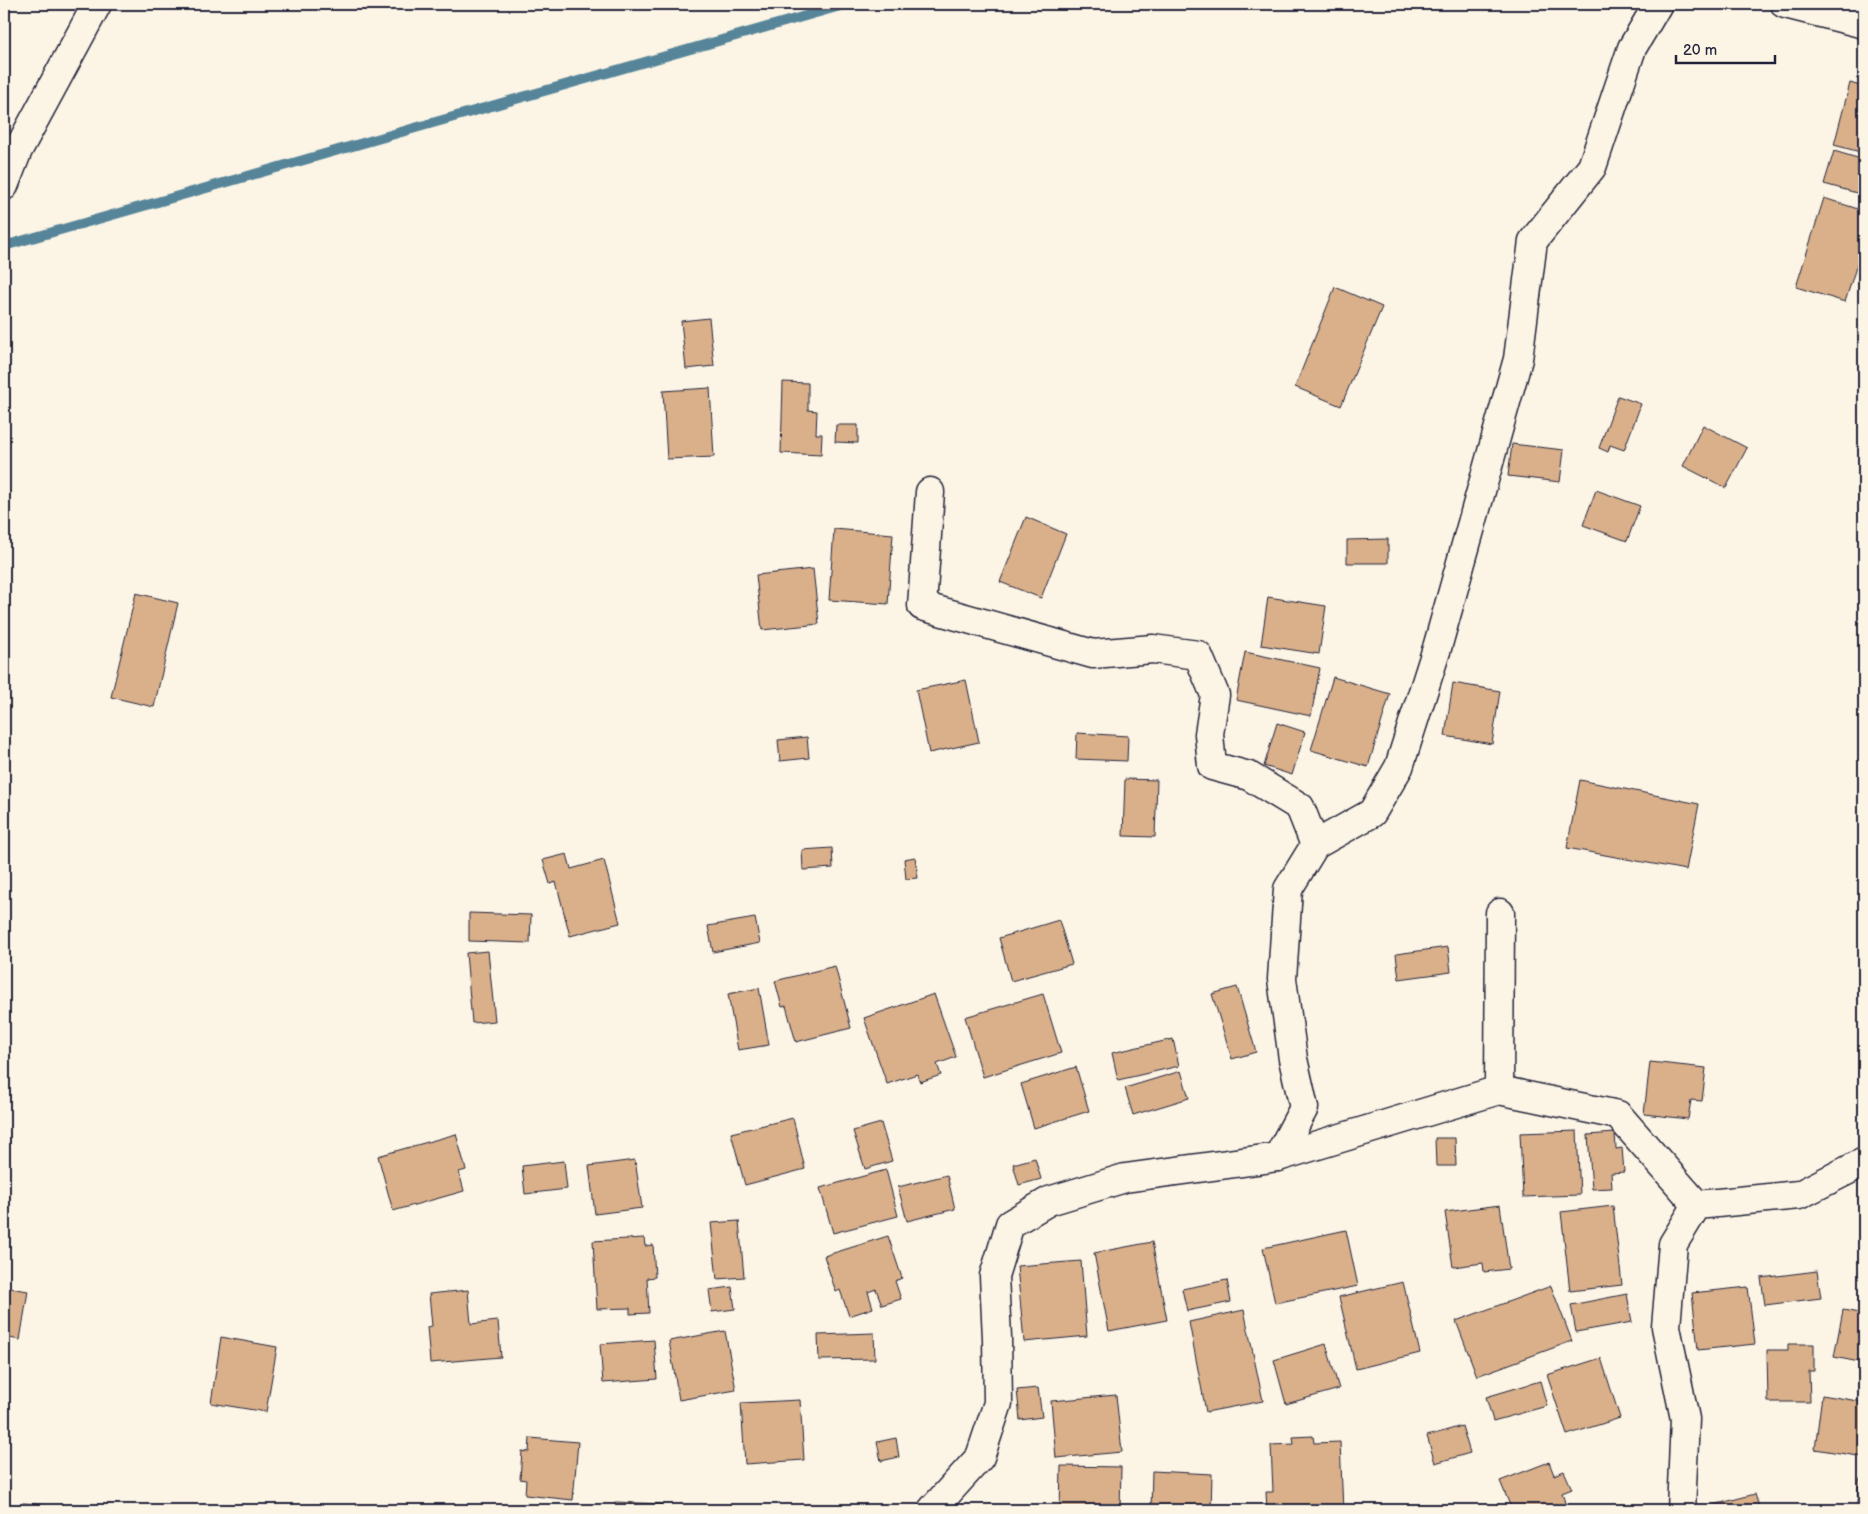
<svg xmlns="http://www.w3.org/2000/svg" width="1868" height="1514" viewBox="0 0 1868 1514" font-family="'Balsamiq Sans',sans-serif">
	<rect width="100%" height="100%" fill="#fcf5e5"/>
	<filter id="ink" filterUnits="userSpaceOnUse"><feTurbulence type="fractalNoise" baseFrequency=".02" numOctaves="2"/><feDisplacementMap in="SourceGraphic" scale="10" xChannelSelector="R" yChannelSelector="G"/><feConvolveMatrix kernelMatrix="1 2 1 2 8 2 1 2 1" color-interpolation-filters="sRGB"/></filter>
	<g filter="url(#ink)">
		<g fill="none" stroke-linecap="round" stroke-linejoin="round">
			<!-- stream -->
			<path stroke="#57859a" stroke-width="10" d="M4 246 847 4"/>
		</g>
		<!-- building -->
		<g fill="#d9b08a" stroke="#22223b">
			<path d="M1850 83 1864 87V153L1834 145Z"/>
			<path d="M1834 151 1864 160V195L1824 184Z"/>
			<path d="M1824 198 1864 211V242L1845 302 1796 287Z"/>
			<path d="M1335 287 1382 307 1341 406 1295 387Z"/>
			<path d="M709 318 714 366 686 369 681 321Z"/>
			<path d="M783 382 808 383V410L817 411 816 434H822L821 455 781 453Z"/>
			<path d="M710 388 714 457 667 459 663 391Z"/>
			<path d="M1618 396 1641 404 1624 450 1610 445 1608 452 1599 448Z"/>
			<path d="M836 425H858V443L835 442Z"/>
			<path d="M1703 425 1747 448 1726 488 1683 466Z"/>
			<path d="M1512 444 1564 450 1560 482 1508 476Z"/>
			<path d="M1596 490 1640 506 1627 541 1583 525Z"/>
			<path d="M1026 517 1066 534 1041 598 1000 582Z"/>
			<path d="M834 529 893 534 888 604 829 600Z"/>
			<path d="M1388 539V563H1347V540Z"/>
			<path d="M813 569 819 624 762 630 756 575Z"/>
			<path d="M136 593 178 603 154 707 111 697Z"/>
			<path d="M1268 597 1326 606 1319 654 1261 645Z"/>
			<path d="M1245 652 1320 668 1311 716 1236 700Z"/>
			<path d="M1333 677 1390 694 1368 767 1311 750Z"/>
			<path d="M966 680 979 742 929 753 916 690Z"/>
			<path d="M1453 683 1500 691 1492 744 1445 736Z"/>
			<path d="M1277 723 1305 732 1292 775 1264 766Z"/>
			<path d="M1077 733 1128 736 1127 761 1076 759Z"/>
			<path d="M807 737 809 758 780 761 778 740Z"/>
			<path d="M1125 779 1157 780 1155 837 1123 836Z"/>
			<path d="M1580 780 1699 804 1686 870 1567 848Z"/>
			<path d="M832 848 833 868 803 870 802 850Z"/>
			<path d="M567 854 571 869 604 860 620 923 570 936 556 882 550 884 543 860Z"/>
			<path d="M915 857 918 878 906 879 904 859Z"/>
			<path d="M469 913 531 915 530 943 469 941Z"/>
			<path d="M755 918 760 943 713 952 708 926Z"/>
			<path d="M1059 920 1072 964 1011 981 999 938Z"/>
			<path d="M1448 947 1451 972 1399 979 1396 954Z"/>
			<path d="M488 951 495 1021 472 1023 466 953Z"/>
			<path d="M835 966 851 1028 796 1042 786 1006 782 1007 775 981Z"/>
			<path d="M1237 987 1256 1052 1232 1059 1212 994Z"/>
			<path d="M759 988 769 1045 738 1050 728 994Z"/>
			<path d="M934 994 956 1057 937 1064 941 1075 920 1082 917 1074 887 1084 864 1018Z"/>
			<path d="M1043 994 1061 1053 983 1077 965 1017Z"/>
			<path d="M1173 1039 1179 1066 1118 1080 1112 1053Z"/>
			<path d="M1650 1062 1706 1068 1702 1101 1691 1100 1688 1119 1644 1114Z"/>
			<path d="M1076 1067 1089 1111 1034 1128 1021 1084Z"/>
			<path d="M1181 1071 1189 1098 1133 1115 1125 1088Z"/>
			<path d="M793 1118 805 1169 745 1185 731 1133Z"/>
			<path d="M881 1123 892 1161 865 1169 853 1131Z"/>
			<path d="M1577 1131 1580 1195 1523 1197 1520 1133Z"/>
			<path d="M1615 1133 1616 1149 1622 1148 1624 1172 1611 1173 1612 1188 1592 1189 1588 1135Z"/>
			<path d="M456 1134 466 1170 459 1172 464 1191 393 1211 378 1156Z"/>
			<path d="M1435 1138H1455L1456 1166H1436Z"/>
			<path d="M1035 1158 1041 1179 1019 1185 1013 1164Z"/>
			<path d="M635 1160 642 1208 595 1214 589 1166Z"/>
			<path d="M564 1161 567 1189 525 1194 522 1166Z"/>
			<path d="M886 1170 898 1216 833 1233 820 1188Z"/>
			<path d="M947 1175 955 1209 907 1221 898 1187Z"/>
			<path d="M1500 1205 1509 1269 1484 1272 1483 1263 1453 1267 1445 1212Z"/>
			<path d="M1613 1206 1622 1285 1570 1291 1561 1212Z"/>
			<path d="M739 1221 744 1277 717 1279 711 1223Z"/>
			<path d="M1346 1230 1358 1286 1275 1303 1263 1248Z"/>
			<path d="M888 1236 902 1278 895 1281 901 1299 882 1305 876 1289 868 1292 873 1308 849 1316 840 1290 836 1292 824 1256Z"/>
			<path d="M644 1238 645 1246 653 1245 655 1277 647 1278 649 1313 630 1314V1308L597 1309 593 1241Z"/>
			<path d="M1152 1242 1167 1320 1109 1331 1094 1253Z"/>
			<path d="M1081 1261 1087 1336 1024 1342 1017 1266Z"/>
			<path d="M1817 1271 1821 1298 1765 1305 1761 1278Z"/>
			<path d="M1227 1280 1231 1302 1187 1311 1182 1289Z"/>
			<path d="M1403 1282 1420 1353 1356 1369 1339 1297Z"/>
			<path d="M1551 1286 1572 1341 1477 1376 1456 1321Z"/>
			<path d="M4 1287 28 1291 20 1340 4 1337Z"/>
			<path d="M732 1287 735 1309 712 1312 709 1290Z"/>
			<path d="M1748 1287 1755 1344 1698 1350 1692 1293Z"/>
			<path d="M468 1290 471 1324 498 1321 501 1357 430 1363 427 1327 432 1326 429 1294Z"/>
			<path d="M1627 1294 1632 1322 1576 1332 1571 1305Z"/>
			<path d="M1244 1310 1263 1401 1206 1412 1189 1322Z"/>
			<path d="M1843 1310 1864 1314V1363L1834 1357Z"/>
			<path d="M725 1331 736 1390 679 1400 669 1341Z"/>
			<path d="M874 1333 875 1359 819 1360 818 1335Z"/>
			<path d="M221 1337 277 1347 266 1412 211 1403Z"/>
			<path d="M654 1340 657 1379 603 1383 600 1344Z"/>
			<path d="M1326 1344 1339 1389 1286 1404 1274 1360Z"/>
			<path d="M1788 1344H1814V1371H1809L1810 1402H1768L1767 1350H1788Z"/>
			<path d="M1601 1358 1620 1418 1567 1435 1547 1375Z"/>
			<path d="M1540 1381 1547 1406 1493 1421 1486 1397Z"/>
			<path d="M1038 1388 1042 1417 1020 1420 1017 1390Z"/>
			<path d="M1116 1395 1122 1452 1056 1458 1051 1401Z"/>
			<path d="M1822 1395 1864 1402V1457L1815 1449Z"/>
			<path d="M800 1400 804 1460 745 1464 741 1403Z"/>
			<path d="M1462 1426 1470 1453 1435 1463 1427 1436Z"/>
			<path d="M1313 1436 1314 1443 1340 1442 1343 1510H1267L1266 1492H1273L1271 1445 1294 1444 1293 1437Z"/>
			<path d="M530 1438 578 1442 573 1500 525 1495 526 1480 520 1479 522 1451 529 1452Z"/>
			<path d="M896 1438 899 1457 881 1461 877 1442Z"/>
			<path d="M1549 1462 1554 1475 1564 1471 1572 1489 1562 1493 1567 1509 1563 1510H1512L1500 1481Z"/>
			<path d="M1061 1466 1121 1467 1120 1510H1060Z"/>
			<path d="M1152 1471 1212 1474 1211 1510H1151Z"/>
			<path d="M1859 1479H1864V1504H1857Z"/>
			<path d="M1755 1494 1760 1510H1707L1706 1507Z"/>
			<path d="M615 1502 661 1504V1510H614Z"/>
			<path d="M23 1503 62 1507 61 1510H22Z"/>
		</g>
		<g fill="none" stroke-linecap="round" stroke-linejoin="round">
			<defs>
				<g id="street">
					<path d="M1785 4 1864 24"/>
					<path d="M4 186 18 150 97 4"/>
					<path d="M930 492 922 606 1093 654 1153 649 1198 655 1215 695 1209 734 1212 766 1249 776 1300 807 1315 845"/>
					<path d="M1499 1090 1618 1115 1697 1205"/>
					<path d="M1278 1157 1499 1090 1500 913"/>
					<path d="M932 1510 980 1457 998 1403 997 1338 994 1276 1010 1224 1049 1201 1125 1178 1278 1157 1304 1108 1293 1059 1282 979 1288 889 1315 845 1372 813 1399 767 1437 648 1518 359 1533 241 1592 167 1632 48 1658 4"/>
					<path d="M1681 1510 1685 1419 1666 1327 1673 1244 1697 1205 1799 1195 1864 1162"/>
				</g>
			</defs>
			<!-- street casing -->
			<use href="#street" stroke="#22223b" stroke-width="31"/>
			<!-- street -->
			<use href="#street" stroke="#fcf5e5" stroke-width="28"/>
		</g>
	</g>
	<!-- margin -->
	<rect width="1868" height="1514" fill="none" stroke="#fcf5e5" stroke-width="20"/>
	<rect x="10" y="10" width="1848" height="1494" fill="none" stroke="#22223b" stroke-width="2" filter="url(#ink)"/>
	<!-- scale -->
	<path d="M1676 55v8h99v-8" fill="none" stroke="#22223b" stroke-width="2.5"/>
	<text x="1683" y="55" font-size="15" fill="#22223b" stroke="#fcf5e5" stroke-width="4" paint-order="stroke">20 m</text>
</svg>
